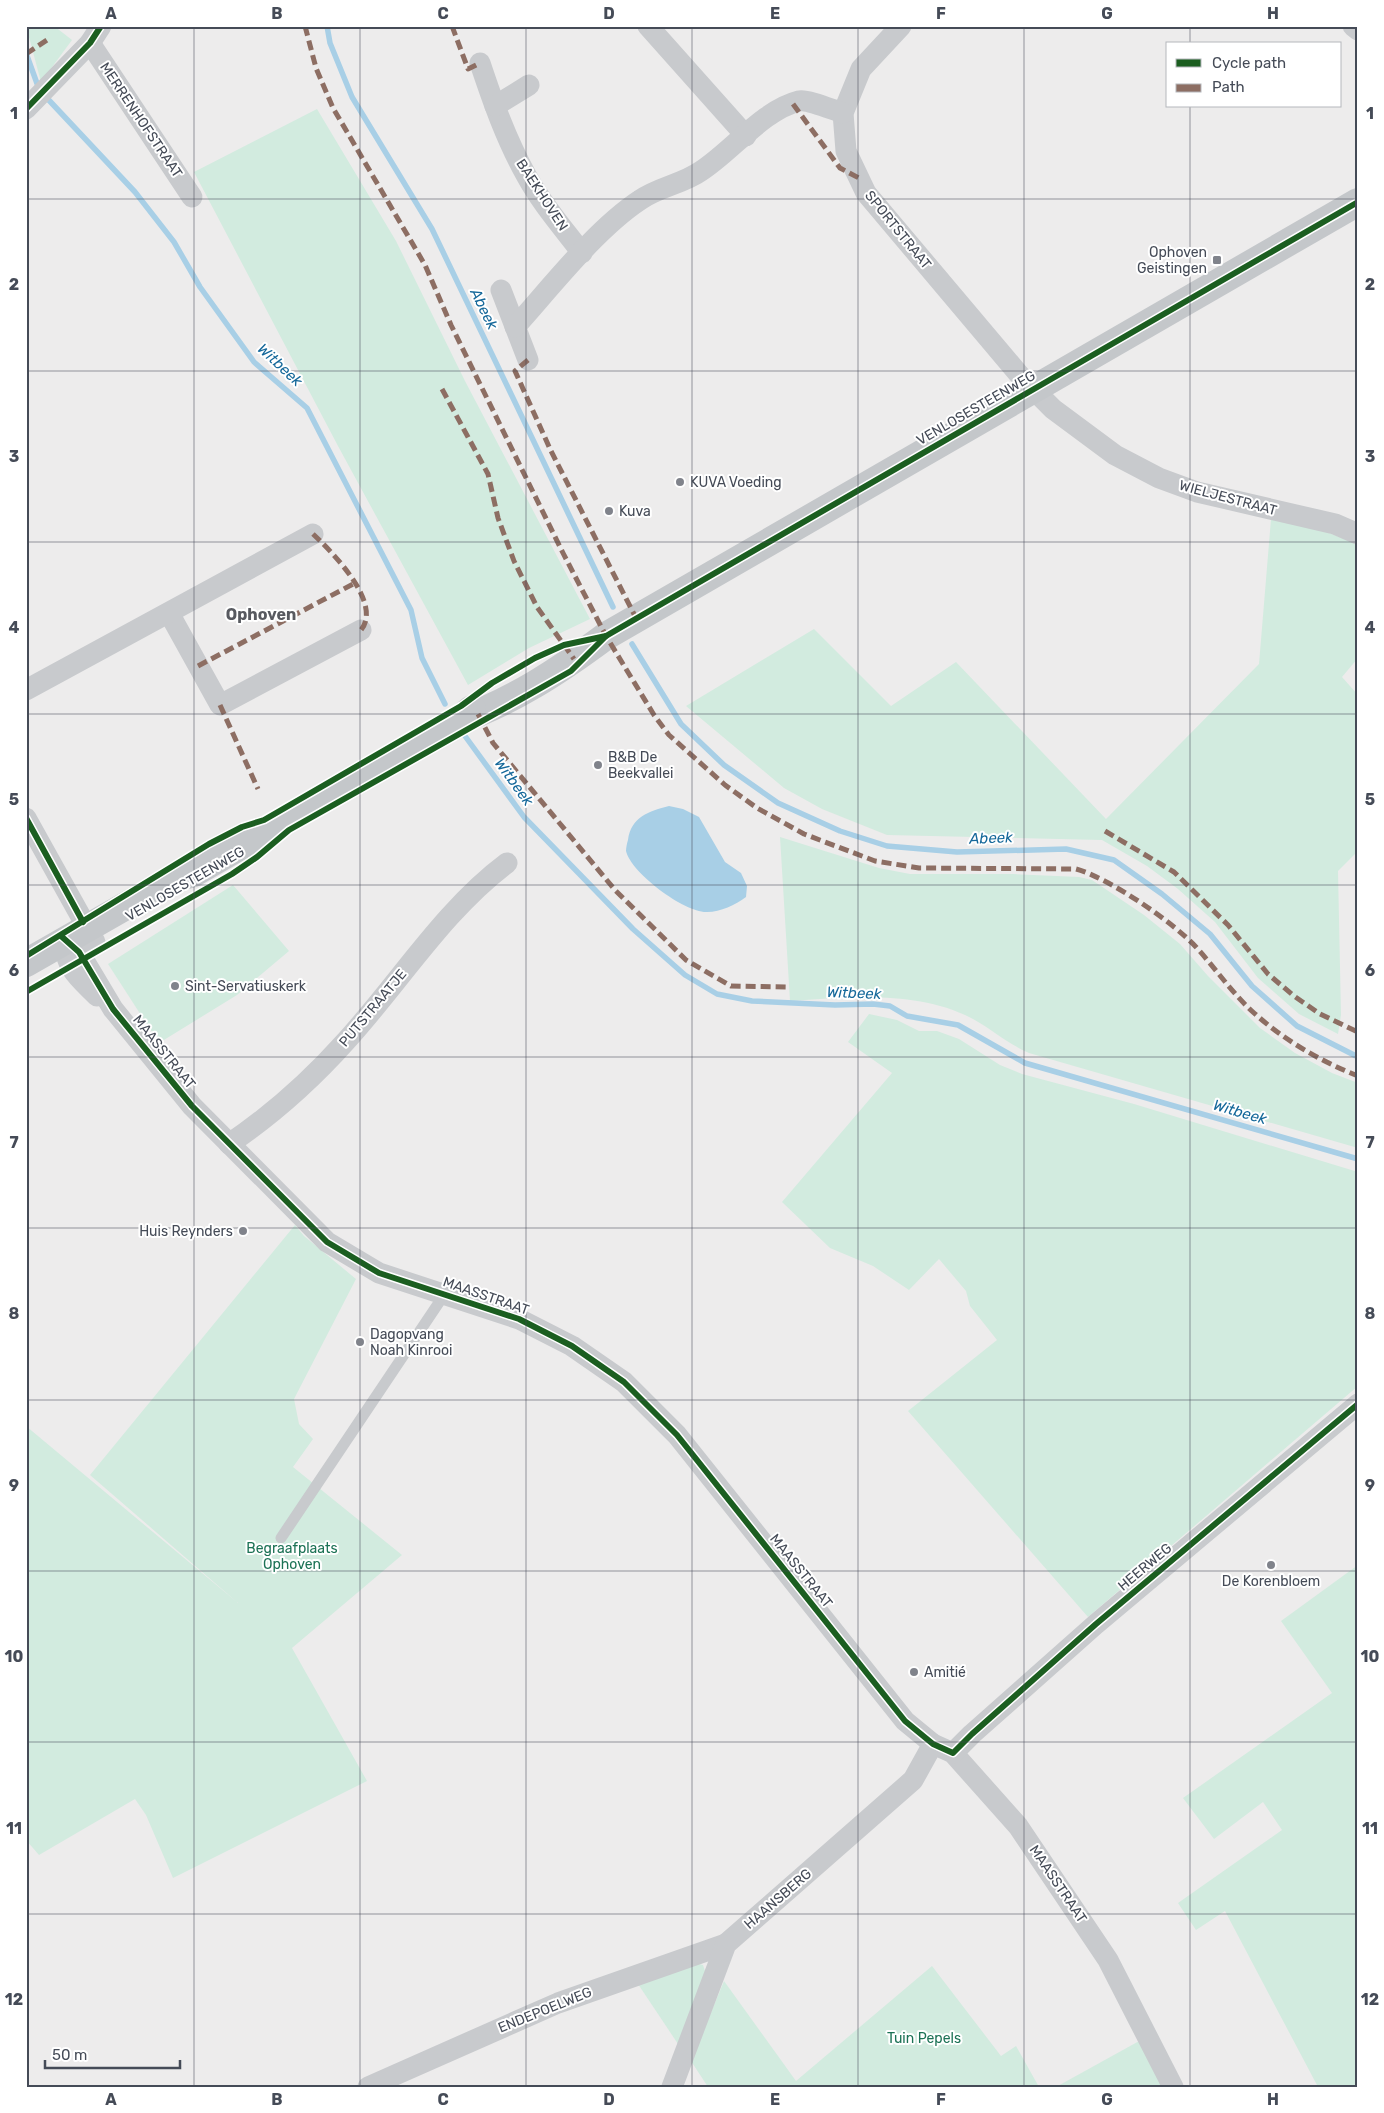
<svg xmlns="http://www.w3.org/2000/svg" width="1384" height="2113" viewBox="0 0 1384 2113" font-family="Rubik,sans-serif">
	<rect width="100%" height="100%" fill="#edecec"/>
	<!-- green -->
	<g fill="#d2ebdf">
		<path d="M26 26H54L72 40 41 82Z"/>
		<path d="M317 109 396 241 465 381 590 619 529 648 468 685 338 446 194 172Z"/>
		<path d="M1271 519 1321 530 1358 544V658L1342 677 1358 695V851L1338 871 1341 1015 1338 1034 1299 1014 1258 978 1215 922 1178 889 1147 866 1102 840 887 835 822 809 784 788 686 706 814 629 891 706 956 662 1106 819 1259 664Z"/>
		<path d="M780 837 879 868 910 874H1013L1079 877 1092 880 1144 915 1180 944 1208 976 1260 1028 1295 1053 1332 1073 1358 1083V1148L1029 1053C1008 1044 993 1030 973 1019 919 990 850 997 790 1001Z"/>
		<path d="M233 885 289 951 237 995 159 1043 108 964Z"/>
		<path d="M869 1014 897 1020 919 1031H937L959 1039 1000 1065 1022 1074 1134 1104 1358 1172V1386L1088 1617 908 1411 997 1340 970 1306 966 1291 939 1259 909 1290 873 1266 830 1248 782 1202 892 1073 848 1042Z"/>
		<path d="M295 1225 304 1236 356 1279 294 1399 299 1424 313 1439 293 1467 402 1555 292 1648 367 1781 173 1878 146 1815 135 1799 39 1855 26 1840V1426L238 1603 90 1475Z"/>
		<path d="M1358 1565V2087H1318L1225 1911 1196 1930 1178 1903 1282 1830 1263 1802 1214 1839 1183 1798 1332 1693 1281 1621Z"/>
		<path d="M690 1962 703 1965 707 1977 680 2047 636 1981Z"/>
		<path d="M932 1966 1001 2056 1016 2046 1039 2087H708L691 2061 724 1981 796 2081Z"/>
		<path d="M1141 2040 1164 2087H1056Z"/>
	</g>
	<!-- water -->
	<path fill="#a8cfe6" d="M669 806 683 809 699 817 725 862 741 873 747 886 746 897C735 905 721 912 707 912 685 913 631 873 626 851 626 848 627 843 628 840 631 817 649 811 669 806Z"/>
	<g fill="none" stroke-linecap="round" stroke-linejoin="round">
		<!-- stream -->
		<g stroke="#a8cfe6" stroke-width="5.5">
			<path d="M327 26 330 43 352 97 432 229 613 607"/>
			<path d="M26 53 39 89"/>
			<path d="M45 96 135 192 174 242 200 287 254 362 307 408 411 610 422 658 445 704"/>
			<path d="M632 644 681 724 724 765 778 803 840 831 887 846 957 852 1066 849 1114 860 1162 894 1210 934 1252 986 1297 1026 1358 1057"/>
			<path d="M465 736 524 817 633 929 685 975 717 994 752 1001 835 1005 873 1004 890 1006 907 1016 958 1025 1025 1063 1358 1159"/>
		</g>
		<!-- lane -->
		<path stroke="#c8cacd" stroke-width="11" d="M281 1538 444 1295"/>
		<!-- street -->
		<g stroke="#c8cacd" stroke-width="21">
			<path d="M648 26 746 136"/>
			<path d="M901 26 861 69 843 113 846 151 866 193 1022 378 1053 409 1115 455 1159 478 1197 492 1335 524 1358 534"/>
			<path d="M1353 26 1358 30"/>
			<path d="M90 43 192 197"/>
			<path d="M480 63C493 102 506 139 526 175 541 203 563 228 582 253"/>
			<path d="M495 106 529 85"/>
			<path d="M26 109 90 43 101 26"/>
			<path d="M501 290 528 360"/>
			<path d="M515 327C551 287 596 229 640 200 658 187 683 184 701 171 732 151 763 110 799 101 807 99 833 110 843 113"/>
			<path d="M169 613 220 705 361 630"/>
			<path d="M26 690 313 534"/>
			<path d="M26 818 95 942"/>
			<path d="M64 941 79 952 113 1009 192 1106 327 1242 379 1273 519 1319 572 1346 624 1382 677 1435 905 1721 933 1744 953 1753 1018 1826 1108 1960 1173 2087"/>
			<path d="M64 941C66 969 78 977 97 996"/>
			<path d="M229 1144C272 1115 312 1079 346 1041 399 983 444 910 507 863"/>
			<path d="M953 1753 972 1734 1096 1624 1358 1404"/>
			<path d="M368 2087 558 2003 726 1944"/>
			<path d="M672 2087 726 1944 913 1780 933 1744"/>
		</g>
		<!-- primary -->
		<g stroke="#c4c7ca" stroke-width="28">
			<path d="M457 721C512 702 559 671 606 636L1358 202"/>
			<path d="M26 963 173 879 194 873 457 721 472 709"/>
		</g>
		<!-- quiet -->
		<g stroke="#8d6e63" stroke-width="5" stroke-dasharray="10 5" stroke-linecap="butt">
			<path d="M305 26 316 68 333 108 425 265 451 325 563 553 606 636 654 715 669 735 725 785 757 808 804 834 875 861 919 868 1076 869C1109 878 1173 922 1196 947 1216 969 1232 993 1254 1013 1284 1040 1320 1061 1358 1076"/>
			<path d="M452 26 468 69 480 63"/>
			<path d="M26 54 47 40"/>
			<path d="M793 104 840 168 859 178"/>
			<path d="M528 360 515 371 551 451 636 618"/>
			<path d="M442 389 488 474 498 518 514 561 537 607 574 659"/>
			<path d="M313 534C332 552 383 603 361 630"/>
			<path d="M198 666 355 583"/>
			<path d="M220 705 258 789"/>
			<path d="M478 714 493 743 615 890 686 960 731 986 789 987"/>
			<path d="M1105 831 1174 872 1228 925 1268 974 1294 996 1320 1014 1358 1032"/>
		</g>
		<defs>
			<g id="cycleway">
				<path d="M26 109 90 43 101 26"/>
				<path d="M26 818 83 922"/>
				<path d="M61 936 79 952 113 1009 192 1106 327 1242 379 1273 519 1319 572 1346 624 1382 677 1435 905 1721 933 1744 953 1753 972 1734 1096 1624 1358 1404"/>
				<path d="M26 956 209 844 242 827 264 820 461 706 492 683 535 658 564 645 606 636"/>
				<path d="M26 992 232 874 257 857 289 830 571 671 606 636 1358 202"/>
			</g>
		</defs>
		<!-- cycleway casing -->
		<use href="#cycleway" stroke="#fff" stroke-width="9"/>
		<!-- cycleway -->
		<use href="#cycleway" stroke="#1b5e20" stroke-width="6"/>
	</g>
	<!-- grid -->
	<path fill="none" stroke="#454b57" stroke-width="1" stroke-opacity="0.55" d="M194 26V2087M360 26V2087M526 26V2087M692 26V2087M858 26V2087M1024 26V2087M1190 26V44M1190 106V2087M26 199H1358M26 371H1358M26 542H1358M26 714H1358M26 885H1358M26 1057H1358M26 1228H1358M26 1400H1358M26 1571H1358M26 1742H1358M26 1914H1358"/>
	<!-- markers -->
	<g fill="#80838b" stroke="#fff" stroke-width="2">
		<rect x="1212" y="255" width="10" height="10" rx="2.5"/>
		<circle cx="680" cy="482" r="5"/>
		<circle cx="609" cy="511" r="5"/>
		<circle cx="598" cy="765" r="5"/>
		<circle cx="175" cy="986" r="5"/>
		<circle cx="243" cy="1231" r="5"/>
		<circle cx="360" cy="1342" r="5"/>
		<circle cx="1271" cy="1565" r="5"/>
		<circle cx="914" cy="1672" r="5"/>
	</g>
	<g text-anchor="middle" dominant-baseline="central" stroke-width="4" stroke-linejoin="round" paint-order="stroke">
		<!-- street labels -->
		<g font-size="14" fill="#454b57" stroke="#fff">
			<text transform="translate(141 120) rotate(56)">MERRENHOFSTRAAT</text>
			<text transform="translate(542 195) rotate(57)">BAEKHOVEN</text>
			<text transform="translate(898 230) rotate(51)">SPORTSTRAAT</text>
			<text transform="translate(976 408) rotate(-30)">VENLOSESTEENWEG</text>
			<text transform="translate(1228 498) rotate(15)">WIELJESTRAAT</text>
			<text transform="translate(185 884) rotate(-30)">VENLOSESTEENWEG</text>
			<text transform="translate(373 1008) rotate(-50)">PUTSTRAATJE</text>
			<text transform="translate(164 1052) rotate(51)">MAASSTRAAT</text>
			<text transform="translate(486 1296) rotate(19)">MAASSTRAAT</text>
			<text transform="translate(1145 1567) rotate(-40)">HEERWEG</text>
			<text transform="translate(801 1571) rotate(51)">MAASSTRAAT</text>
			<text transform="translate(1058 1884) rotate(56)">MAASSTRAAT</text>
			<text transform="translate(778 1899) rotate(-41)">HAANSBERG</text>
			<text transform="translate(545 2010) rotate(-22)">ENDEPOELWEG</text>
		</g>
		<!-- poi labels -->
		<g font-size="14" fill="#454b57" stroke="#fff" text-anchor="start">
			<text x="1207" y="252" text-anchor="end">Ophoven<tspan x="1207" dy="16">Geistingen</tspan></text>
			<text x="690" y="482">KUVA Voeding</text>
			<text x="619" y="511">Kuva</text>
			<text x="608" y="757">B&amp;B De<tspan x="608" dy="16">Beekvallei</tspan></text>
			<text x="185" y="986">Sint-Servatiuskerk</text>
			<text x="233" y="1231" text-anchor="end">Huis Reynders</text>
			<text x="370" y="1334">Dagopvang<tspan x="370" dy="16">Noah Kinrooi</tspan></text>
			<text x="1271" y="1581" text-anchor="middle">De Korenbloem</text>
			<text x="924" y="1672">Amitié</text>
		</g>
		<!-- park labels -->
		<g font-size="14" fill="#1c7255" stroke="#fff">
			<text x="292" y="1548">Begraafplaats<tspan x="292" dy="16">Ophoven</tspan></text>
			<text x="924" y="2038">Tuin Pepels</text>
		</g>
		<!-- water labels -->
		<g font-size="15" font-style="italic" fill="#15689a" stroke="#fff">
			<text transform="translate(484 309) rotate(64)">Abeek</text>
			<text transform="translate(280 365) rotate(43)">Witbeek</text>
			<text transform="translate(514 782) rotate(54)">Witbeek</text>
			<text transform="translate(991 838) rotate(-2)">Abeek</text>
			<text transform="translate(854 993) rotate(2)">Witbeek</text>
			<text transform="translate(1240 1112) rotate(16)">Witbeek</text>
		</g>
		<!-- quarter labels -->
		<g font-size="16" font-weight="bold" fill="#585a60" stroke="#fff">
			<text x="261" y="614">Ophoven</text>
		</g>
	</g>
	<!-- border -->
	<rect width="1384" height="2113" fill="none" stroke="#ffffff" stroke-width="55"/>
	<!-- legend -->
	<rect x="1166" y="42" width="175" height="65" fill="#ffffff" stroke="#b5b7bc"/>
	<rect x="1176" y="59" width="25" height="8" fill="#1b5e20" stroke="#b5b7bc"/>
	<text x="1212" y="68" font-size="15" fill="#454b57">Cycle path</text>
	<rect x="1176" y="84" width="25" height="8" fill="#8d6e63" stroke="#b5b7bc"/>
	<text x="1212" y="92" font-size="15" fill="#454b57">Path</text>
	<!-- scale -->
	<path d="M45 2060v8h135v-8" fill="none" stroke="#454b57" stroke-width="2.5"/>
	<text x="52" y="2060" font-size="15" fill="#454b57" stroke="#ffffff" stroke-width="4" paint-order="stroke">50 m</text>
	<rect x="28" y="28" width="1328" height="2058" fill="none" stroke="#454b57" stroke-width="2"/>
	<g font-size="16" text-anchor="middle" font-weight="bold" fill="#454b57">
		<text x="111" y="19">A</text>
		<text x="277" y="19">B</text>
		<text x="443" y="19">C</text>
		<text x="609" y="19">D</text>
		<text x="775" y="19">E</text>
		<text x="941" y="19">F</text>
		<text x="1107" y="19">G</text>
		<text x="1273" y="19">H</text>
		<text x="14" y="119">1</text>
		<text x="1370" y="119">1</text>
		<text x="14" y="290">2</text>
		<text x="1370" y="290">2</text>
		<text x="14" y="462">3</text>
		<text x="1370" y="462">3</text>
		<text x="14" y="633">4</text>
		<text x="1370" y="633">4</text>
		<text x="14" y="805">5</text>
		<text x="1370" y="805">5</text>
		<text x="14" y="976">6</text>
		<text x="1370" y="976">6</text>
		<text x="14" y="1148">7</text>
		<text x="1370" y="1148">7</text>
		<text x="14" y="1319">8</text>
		<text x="1370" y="1319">8</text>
		<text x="14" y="1491">9</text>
		<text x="1370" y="1491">9</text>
		<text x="14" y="1662">10</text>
		<text x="1370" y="1662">10</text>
		<text x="14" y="1834">11</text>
		<text x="1370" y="1834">11</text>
		<text x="14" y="2005">12</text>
		<text x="1370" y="2005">12</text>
		<text x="111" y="2105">A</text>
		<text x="277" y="2105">B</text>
		<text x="443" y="2105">C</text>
		<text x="609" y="2105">D</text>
		<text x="775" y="2105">E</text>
		<text x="941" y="2105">F</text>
		<text x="1107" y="2105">G</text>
		<text x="1273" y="2105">H</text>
	</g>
</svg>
